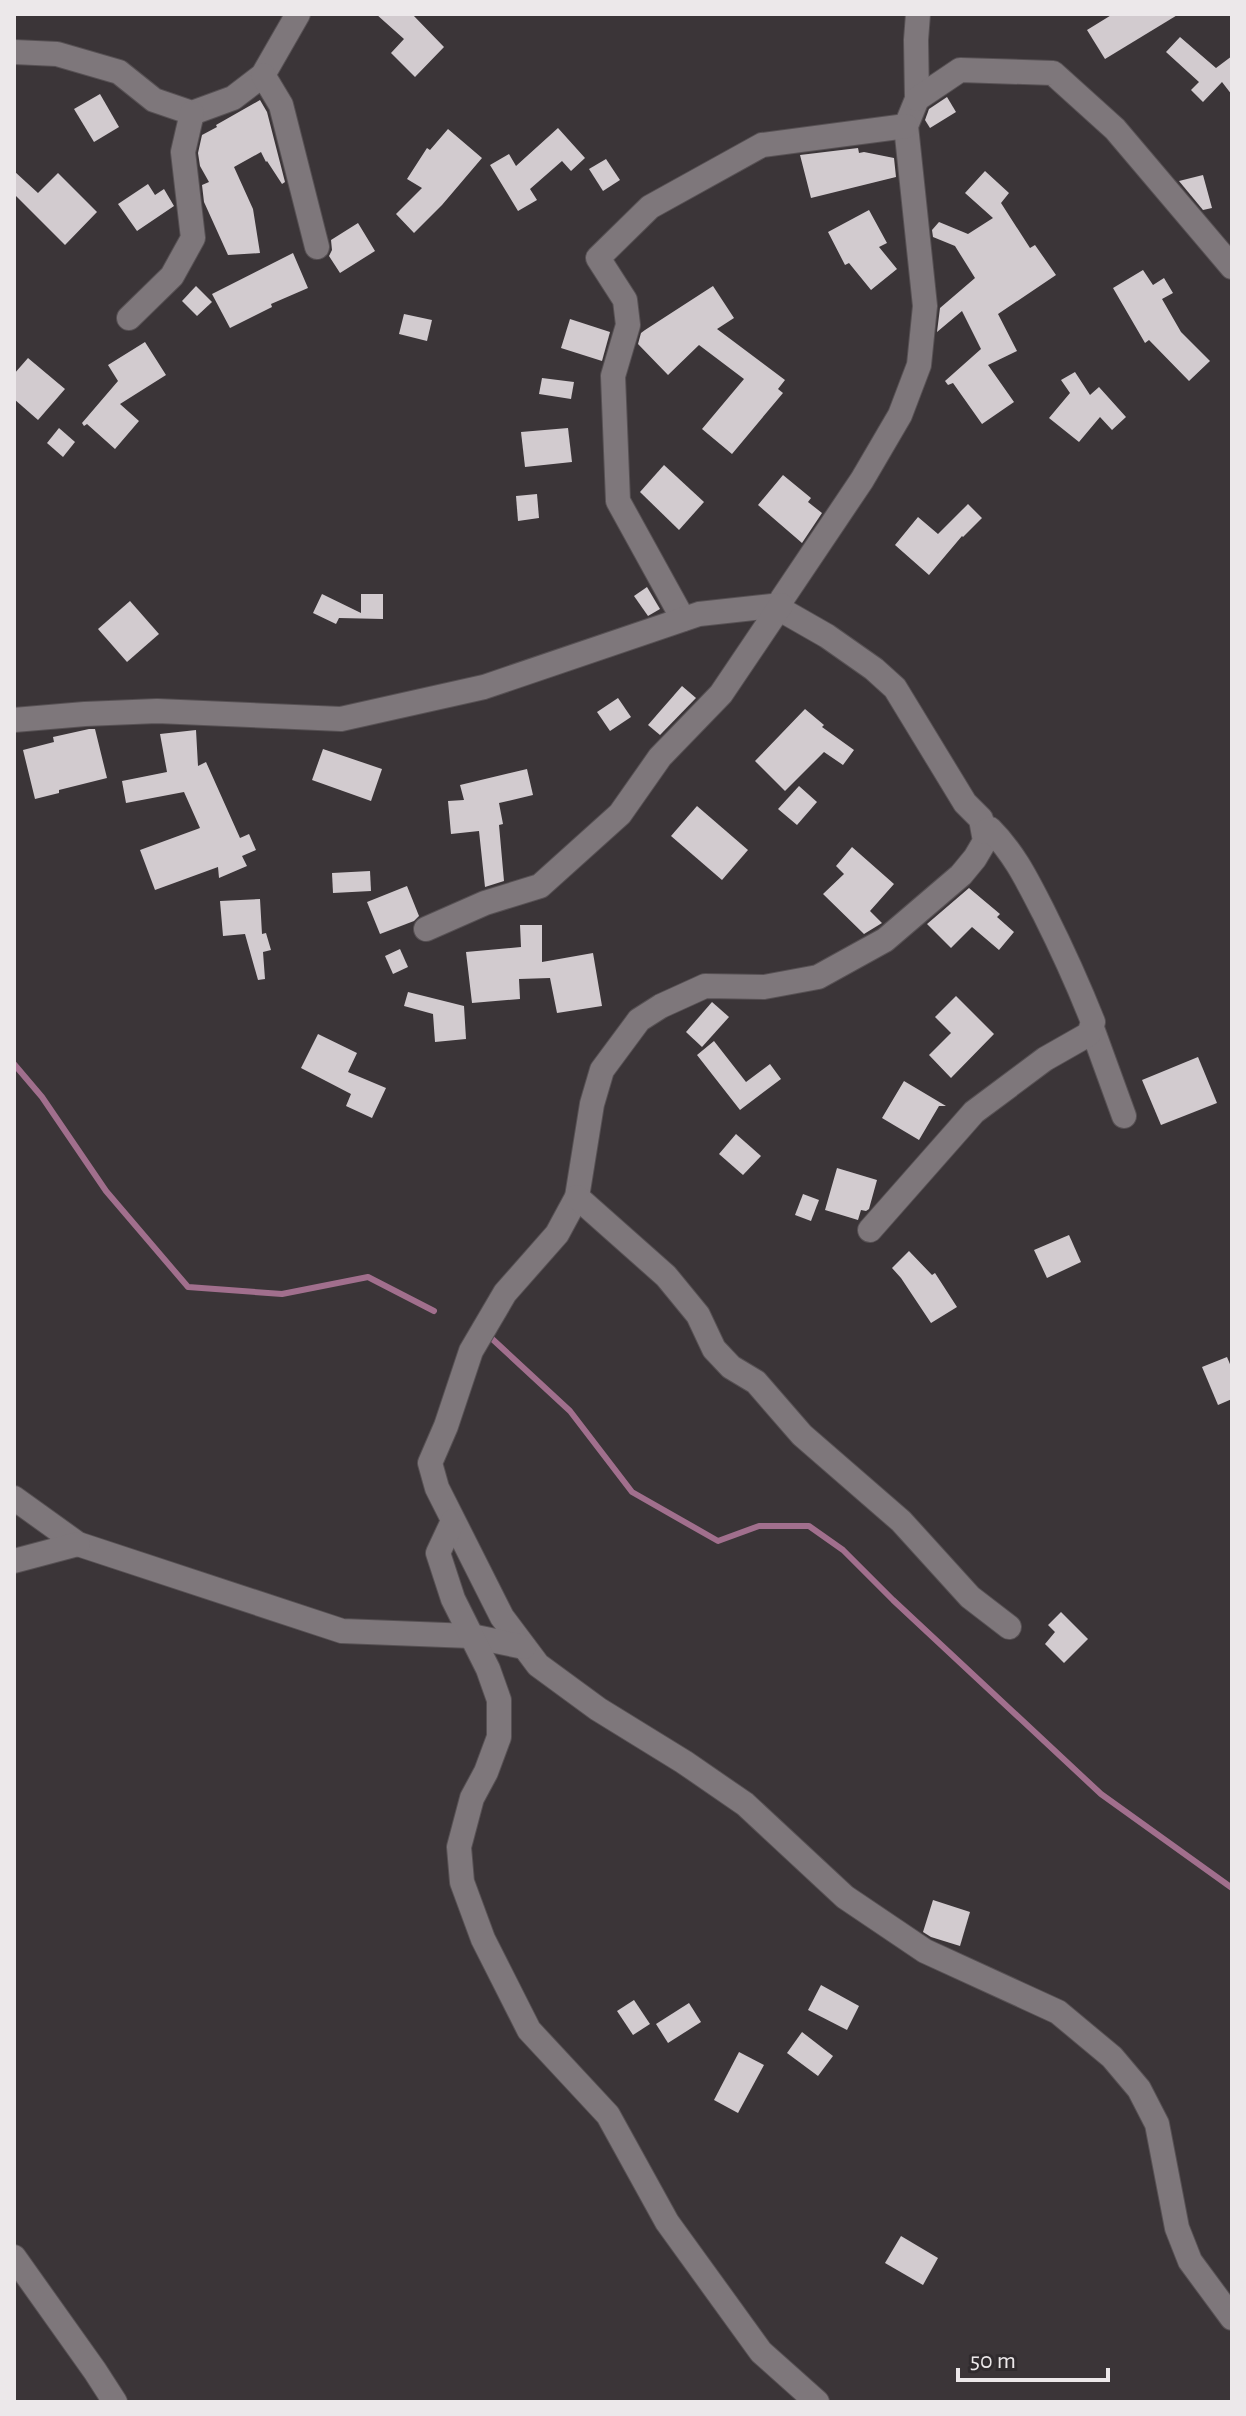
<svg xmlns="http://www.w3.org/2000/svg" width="1246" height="2416" viewBox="0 0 1246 2416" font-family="'Alegreya Sans',sans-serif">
	<rect width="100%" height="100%" fill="#3b3538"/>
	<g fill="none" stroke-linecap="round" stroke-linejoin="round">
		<!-- stream -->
		<g stroke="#a16f8d" stroke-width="6">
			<path d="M14 1064 42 1097 106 1191 188 1287 282 1294 368 1277 434 1311"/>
			<path d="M489 1336 570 1411 632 1492 718 1541 759 1526H809L843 1550 893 1600 1101 1794 1232 1888"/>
		</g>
	</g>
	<!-- building -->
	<g fill="#d2cbcf">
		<path d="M376 14H412L444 47 415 77 391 53 404 39Z"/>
		<path d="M1113 14H1179L1105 59 1087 30Z"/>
		<path d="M1180 37 1216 68 1232 56V95L1222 82 1203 102 1191 90 1199 82 1166 52Z"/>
		<path d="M100 94 119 127 94 142 74 109Z"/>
		<path d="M947 97 956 112 930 128 925 120 929 109Z"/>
		<path d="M260 100 267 112 285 182 282 184 267 161 266 162 261 152 234 167 253 209 260 253 228 255 204 202 202 185 209 182 200 166 198 153 202 135 217 127 216 125Z"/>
		<path d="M558 128 585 158 571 171 562 161 530 189 537 200 518 211 490 165 509 154 516 166Z"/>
		<path d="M448 129 482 158 442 205 414 233 396 214 422 188 407 179 427 148 430 150Z"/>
		<path d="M858 148 859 153 864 152 894 158 896 177 811 198 800 155Z"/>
		<path d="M606 159 620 180 603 191 589 169Z"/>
		<path d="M14 171 38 193 58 173 97 212 65 245 14 194Z"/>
		<path d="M985 171 1009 193 1001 203 1030 248 1035 245 1056 275 998 314 1017 351 988 365 1014 402 982 424 953 383 948 385 945 381 981 349 962 311 937 332 940 308 975 278 955 246 933 237 932 230 939 222 968 234 993 218 965 193Z"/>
		<path d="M1203 175 1212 208 1203 210 1179 181Z"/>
		<path d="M148 184 155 195 164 189 174 206 137 231 118 204Z"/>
		<path d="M869 210 887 243 879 247 897 269 871 290 849 263 845 265 828 232Z"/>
		<path d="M358 223 375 251 340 273 329 256 332 250 331 240Z"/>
		<path d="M293 253 308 288 271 304 272 307 230 328 212 294Z"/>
		<path d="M1143 270 1153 285 1164 278 1173 293 1162 299 1181 332 1210 361 1189 381 1149 340 1145 343 1113 288Z"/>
		<path d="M196 286 212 302 197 316 182 301Z"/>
		<path d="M713 286 734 318 717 329 785 380 778 389 783 393 732 454 702 429 744 379 699 345 668 375 638 344 641 333 645 330Z"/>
		<path d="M404 314 432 320 427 341 399 334Z"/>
		<path d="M570 319 610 332 602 361 561 348Z"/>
		<path d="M145 342 166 375 120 404 139 421 115 449 87 424 84 426 82 423 118 381 108 365Z"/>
		<path d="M28 358 65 389 38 420 14 399V374Z"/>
		<path d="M1075 372 1090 395 1099 387 1126 417 1112 430 1100 417 1079 442 1049 418 1070 393 1061 380Z"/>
		<path d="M542 378 574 382 571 399 539 394Z"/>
		<path d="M59 428 75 442 63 457 47 443Z"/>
		<path d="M568 428 572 462 525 467 521 432Z"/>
		<path d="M664 465 704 502 679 530 640 492Z"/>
		<path d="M783 475 811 498 808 502 822 513 802 543 758 505Z"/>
		<path d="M537 494 539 518 518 521 516 496Z"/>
		<path d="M968 504 982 518 963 537 962 536 929 575 895 545 918 517 938 534Z"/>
		<path d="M647 587 660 609 648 616 634 596Z"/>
		<path d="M322 594 361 613V594H383V619L339 618 336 624 313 613Z"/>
		<path d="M130 601 159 634 127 662 98 629Z"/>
		<path d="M682 686 696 698 660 735 648 725Z"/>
		<path d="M618 698 631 717 610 731 597 712Z"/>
		<path d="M805 709 824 725 822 727 854 750 843 765 824 752 785 791 755 761Z"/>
		<path d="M89 729H95L107 778 59 790V793L35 799 23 750 54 742 53 737Z"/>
		<path d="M196 730 198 766 206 762 240 838 249 834 256 850 242 856 247 866 219 878 218 867 155 890 140 850 200 828 184 792 126 803 122 781 167 772 160 734Z"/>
		<path d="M323 749 382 769 371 801 312 780Z"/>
		<path d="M527 769 533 795 499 803 503 824 499 825 504 881 485 887 479 831 451 834 448 801 464 800 460 785Z"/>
		<path d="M799 786 817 802 797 825 778 809Z"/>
		<path d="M697 806 748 850 722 880 671 836Z"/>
		<path d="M852 847 894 884 870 911 882 923 864 934 823 894 844 874 836 866Z"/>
		<path d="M370 871 371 891 333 893 332 873Z"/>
		<path d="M407 886 419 916 414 921 380 934 367 902Z"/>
		<path d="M969 888 1000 914 997 917 1014 932 999 950 972 927 951 948 927 924Z"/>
		<path d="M260 899 262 934 266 933 271 950 263 952 265 979 258 980 245 934 223 936 220 901Z"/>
		<path d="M520 925H542V962L593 953 602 1006 557 1013 550 978 519 979 520 999 472 1003 466 952 521 947Z"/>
		<path d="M400 949 408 967 393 974 385 956Z"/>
		<path d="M408 992 464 1006 466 1039 435 1042 433 1014 404 1006Z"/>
		<path d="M956 996 994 1034 951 1078 929 1055 951 1033 935 1017Z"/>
		<path d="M712 1002 729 1017 702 1047 686 1032Z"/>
		<path d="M318 1034 357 1053 348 1072 386 1088 372 1118 346 1106 351 1094 301 1068Z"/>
		<path d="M714 1041 746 1082 770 1064 781 1079 740 1110 697 1055Z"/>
		<path d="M1198 1057 1217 1103 1161 1125 1142 1080Z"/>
		<path d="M904 1081 946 1106H939L919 1140 882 1118Z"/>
		<path d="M736 1134 761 1156 743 1175 719 1154Z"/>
		<path d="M837 1168 877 1180 869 1209 866 1211 861 1210 858 1220 825 1210Z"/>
		<path d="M803 1194 819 1200 811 1221 795 1215Z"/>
		<path d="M1069 1235 1081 1262 1047 1278 1034 1250Z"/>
		<path d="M909 1251 932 1275 935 1273 957 1307 931 1323 901 1278 892 1268Z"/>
		<path d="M1227 1357 1232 1369V1399L1218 1405 1202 1367Z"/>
		<path d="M1061 1612 1088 1639 1064 1663 1045 1644 1055 1632 1048 1625Z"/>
		<path d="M933 1900 970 1912 960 1946 931 1937 923 1932Z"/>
		<path d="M821 1985 859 2006 847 2030 808 2010Z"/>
		<path d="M634 2000 650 2024 633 2035 617 2011Z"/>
		<path d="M689 2003 701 2022 668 2043 656 2024Z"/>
		<path d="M802 2032 833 2056 818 2076 787 2053Z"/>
		<path d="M739 2052 764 2065 738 2113 714 2100Z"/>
		<path d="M901 2236 938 2258 923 2285 885 2263Z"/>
	</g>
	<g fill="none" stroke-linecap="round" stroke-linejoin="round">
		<defs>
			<g id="street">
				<path d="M918 14 916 40 917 99 906 126 925 306 919 365 900 415 862 480 782 599 781 605 785 612 827 636 874 669 895 688 965 803 981 819 985 841 975 858 961 875 885 940 818 977 764 987 705 986 661 1006 639 1020 602 1070 592 1104 577 1197 557 1234 505 1293 471 1351 446 1426 430 1463 437 1488 502 1617 538 1665 598 1709 684 1762 745 1804 845 1897 925 1951 1058 2012 1112 2057 1139 2089 1157 2124 1177 2228 1190 2261 1232 2318"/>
				<path d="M14 52 57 54 119 72 154 100 192 113 233 98 263 75 298 14"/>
				<path d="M263 75 281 105 317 247"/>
				<path d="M917 99 960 70 1053 73 1115 129 1232 267"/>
				<path d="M129 318 172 276 193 238 183 152 192 113"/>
				<path d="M683 619 618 501 613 376 628 325 625 300 598 258 650 207 762 145 906 126"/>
				<path d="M14 720 85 714 157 711 341 719 484 687 699 614 781 605"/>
				<path d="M426 929 485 903 540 886 620 814 660 757 721 694 781 605"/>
				<path d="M1092 1028 1124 1116"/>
				<path d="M577 1197 666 1276 698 1315 714 1349 731 1367 756 1382 802 1435 901 1521 970 1597 1009 1627"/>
				<path d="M870 1230 974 1112 1045 1059 1089 1034 1093 1022C1078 984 1062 949 1044 913 1028 882 1015 854 990 829L985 832"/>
				<path d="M14 1498 78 1544 342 1631 471 1636 524 1647"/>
				<path d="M453 1521 438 1553 453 1599 488 1669 499 1700V1737L486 1772 472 1798 459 1847 462 1882 483 1939 529 2030 608 2115 667 2222 761 2352 817 2402"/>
				<path d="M14 1561 78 1544"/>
				<path d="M14 2257 95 2371 115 2402"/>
			</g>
		</defs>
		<!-- street casing -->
		<use href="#street" stroke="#575154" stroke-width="26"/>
		<!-- street -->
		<use href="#street" stroke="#7e777b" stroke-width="24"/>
	</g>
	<!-- border -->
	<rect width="1246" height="2416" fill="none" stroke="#ece8ea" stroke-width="32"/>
	<!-- scale -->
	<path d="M958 2368v12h150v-12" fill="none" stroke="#ece8ea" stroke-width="4"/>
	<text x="970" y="2368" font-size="24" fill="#ece8ea" stroke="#302b2e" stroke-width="6" paint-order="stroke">50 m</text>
</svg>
